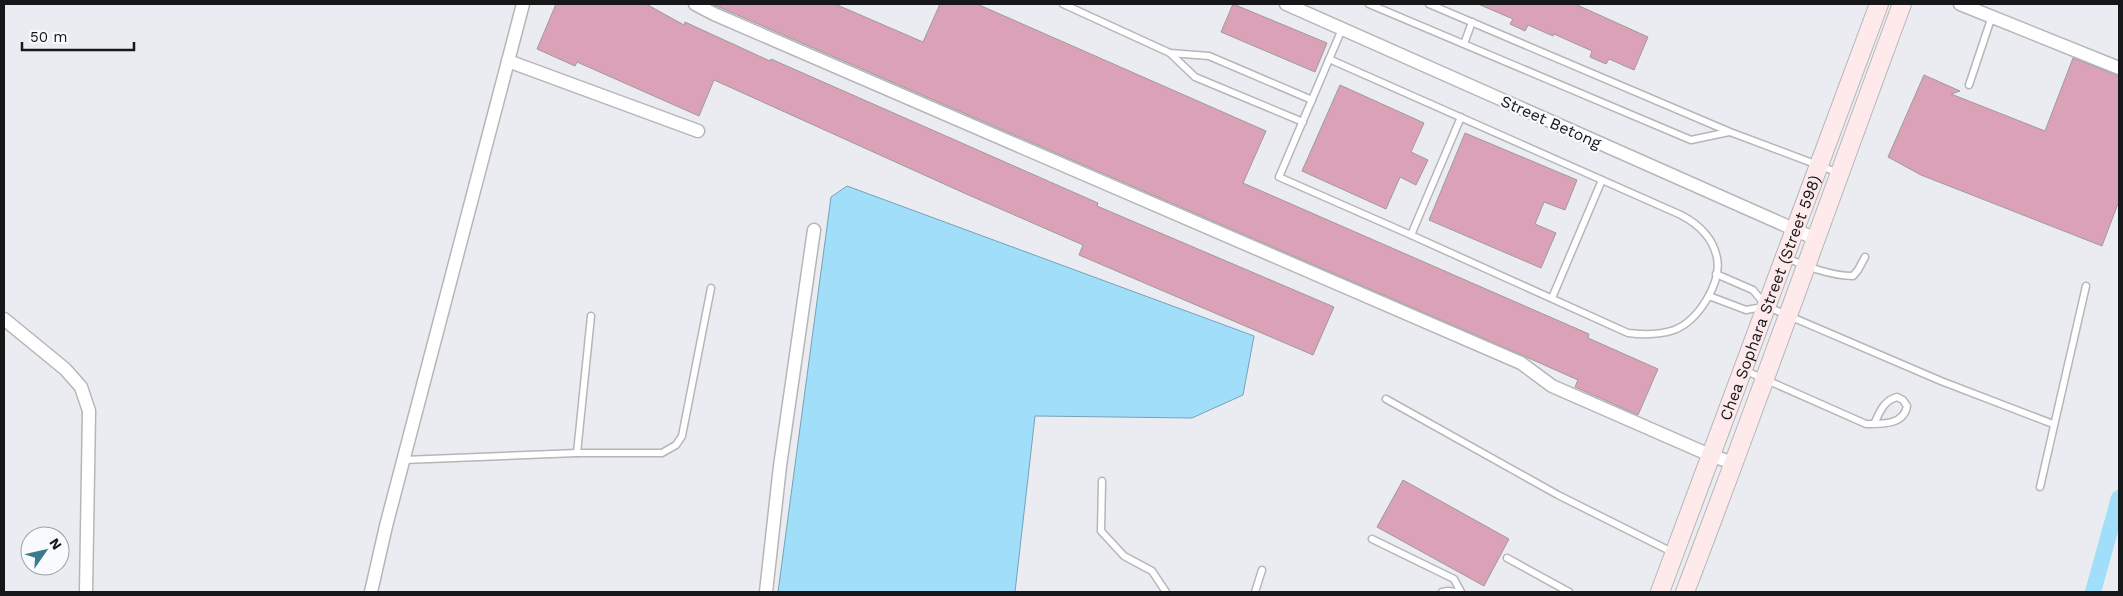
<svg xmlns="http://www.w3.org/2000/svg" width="2123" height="596" viewBox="0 0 2123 596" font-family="'Work Sans',sans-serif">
	<rect width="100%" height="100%" fill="#ebecf1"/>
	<!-- water -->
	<path fill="#a0def9" stroke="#77a2b6" d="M847 186 1254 336 1243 395 1192 418 1035 416 1015 592H778L831 197Z"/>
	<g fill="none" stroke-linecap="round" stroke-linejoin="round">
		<!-- canal -->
		<path stroke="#a0def9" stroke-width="16" d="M2093 592 2119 498"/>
	</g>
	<!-- building -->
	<g fill="#daa1b7" stroke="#9f9a9c">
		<path d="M556 4H646L684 25 685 22 770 61 771 59 1098 203 1097 206 1334 307 1313 355 1079 255 1083 245 964 193 714 80 699 116 577 62 575 66 537 49Z"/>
		<path d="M712 4H835L923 42 940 4H977L1266 131 1243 183 1589 334 1588 338 1658 369 1638 415 1575 387 1578 380 1524 356Z"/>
		<path d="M1233 4 1327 43 1315 72 1221 32Z"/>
		<path d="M1478 4H1575L1648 37 1634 70 1609 59 1606 64 1590 57 1592 51 1554 34 1553 36 1528 25 1525 31 1510 24 1513 19Z"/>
		<path d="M2073 58 2119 76V201L2102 246 1921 175 1888 157 1924 75 1960 91 1951 94 2045 131Z"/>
		<path d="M1340 85 1424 123 1411 152 1428 160 1416 185 1400 177 1386 209 1302 171Z"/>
		<path d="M1465 133 1577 180 1565 210 1544 202 1535 224 1556 233 1541 268 1429 220Z"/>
		<path d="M1403 480 1509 539 1484 586 1377 527Z"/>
	</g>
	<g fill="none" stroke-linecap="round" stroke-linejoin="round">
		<defs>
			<g id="service">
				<path d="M1063 4 1170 53 1195 77 1303 122"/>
				<path d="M1369 4 1691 140 1729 132"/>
				<path d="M1429 4 1730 132 1839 173"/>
				<path d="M1342 29 1279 177 1411 235"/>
				<path d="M1464 44 1472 22"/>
				<path d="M1170 53 1209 56 1312 100"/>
				<path d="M1329 59 1681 215C1698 224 1713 237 1717 258 1722 283 1698 321 1674 330 1659 335 1644 335 1628 333L1411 235 1461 117"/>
				<path d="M1969 85 1992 16"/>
				<path d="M1786 258C1806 266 1831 276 1853 276L1858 270 1865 257"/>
				<path d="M1716 274 1753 290 1766 306 1941 381 2053 424"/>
				<path d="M1709 296 1746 310 1763 307"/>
				<path d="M1552 298 1602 180"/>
				<path d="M1744 370 1866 424C1882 424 1904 425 1907 406L1903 400 1897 397C1883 401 1880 412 1874 424"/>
				<path d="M1386 399 1558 495 1674 553"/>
				<path d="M577 453 591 316"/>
				<path d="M404 460 577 453H662L676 445 682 436 711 288"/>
				<path d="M1102 481 1101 531 1124 556 1152 571 1166 592"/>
				<path d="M2040 487 2086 286"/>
				<path d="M1372 539 1454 579 1461 592"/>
				<path d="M1507 558 1569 592"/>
				<path d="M1255 592 1262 570"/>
				<path d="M1442 592 1448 591 1456 592"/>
			</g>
			<g id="minor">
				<path d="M695 4 714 14 1521 363 1552 386 1712 456 1734 463"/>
				<path d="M1286 4 1816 239"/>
				<path d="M1960 4 2119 68"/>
				<path d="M508 61 698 131"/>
				<path d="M4 319 65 369 81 387 89 411 86 592"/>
				<path d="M371 592 386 526 523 4"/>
				<path d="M766 592 780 466 814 230"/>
			</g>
			<g id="secondary">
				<path id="s1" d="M1660 592 1879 4"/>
				<path d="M1685 592C1760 397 1829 200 1902 4"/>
			</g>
		</defs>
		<!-- service casing -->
		<use href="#service" stroke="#b5b6ba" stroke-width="9"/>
		<!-- minor casing -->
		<use href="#minor" stroke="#b5b6ba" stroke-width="15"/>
		<!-- secondary casing -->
		<use href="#secondary" stroke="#b5b6ba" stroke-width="20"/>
		<!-- service -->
		<use href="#service" stroke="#fff" stroke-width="6"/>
		<!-- minor -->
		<use href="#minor" stroke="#fff" stroke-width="12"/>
		<!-- secondary -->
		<use href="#secondary" stroke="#feeaeb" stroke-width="18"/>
	</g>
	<g text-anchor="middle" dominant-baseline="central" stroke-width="4.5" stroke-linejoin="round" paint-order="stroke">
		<!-- street labels -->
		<g font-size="16" fill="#161718" stroke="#f9fafe">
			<text transform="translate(1551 122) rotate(24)">Street Betong</text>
			<text stroke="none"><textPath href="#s1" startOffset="314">Chea Sophara Street (Street 598)</textPath></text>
		</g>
	</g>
	<!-- border -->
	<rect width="2123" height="596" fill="none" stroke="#161718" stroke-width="10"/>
	<!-- north arrow -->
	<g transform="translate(45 551) rotate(56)"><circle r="24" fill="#f9fafe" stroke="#9e9fa2"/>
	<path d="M0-4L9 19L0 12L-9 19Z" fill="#397b8d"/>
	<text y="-8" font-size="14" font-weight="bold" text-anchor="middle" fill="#161718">N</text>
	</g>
	<!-- scale -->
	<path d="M22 42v8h112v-8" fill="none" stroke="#161718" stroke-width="2.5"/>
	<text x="30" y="42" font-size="15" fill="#161718" stroke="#f9fafe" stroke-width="4" paint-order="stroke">50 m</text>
</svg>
